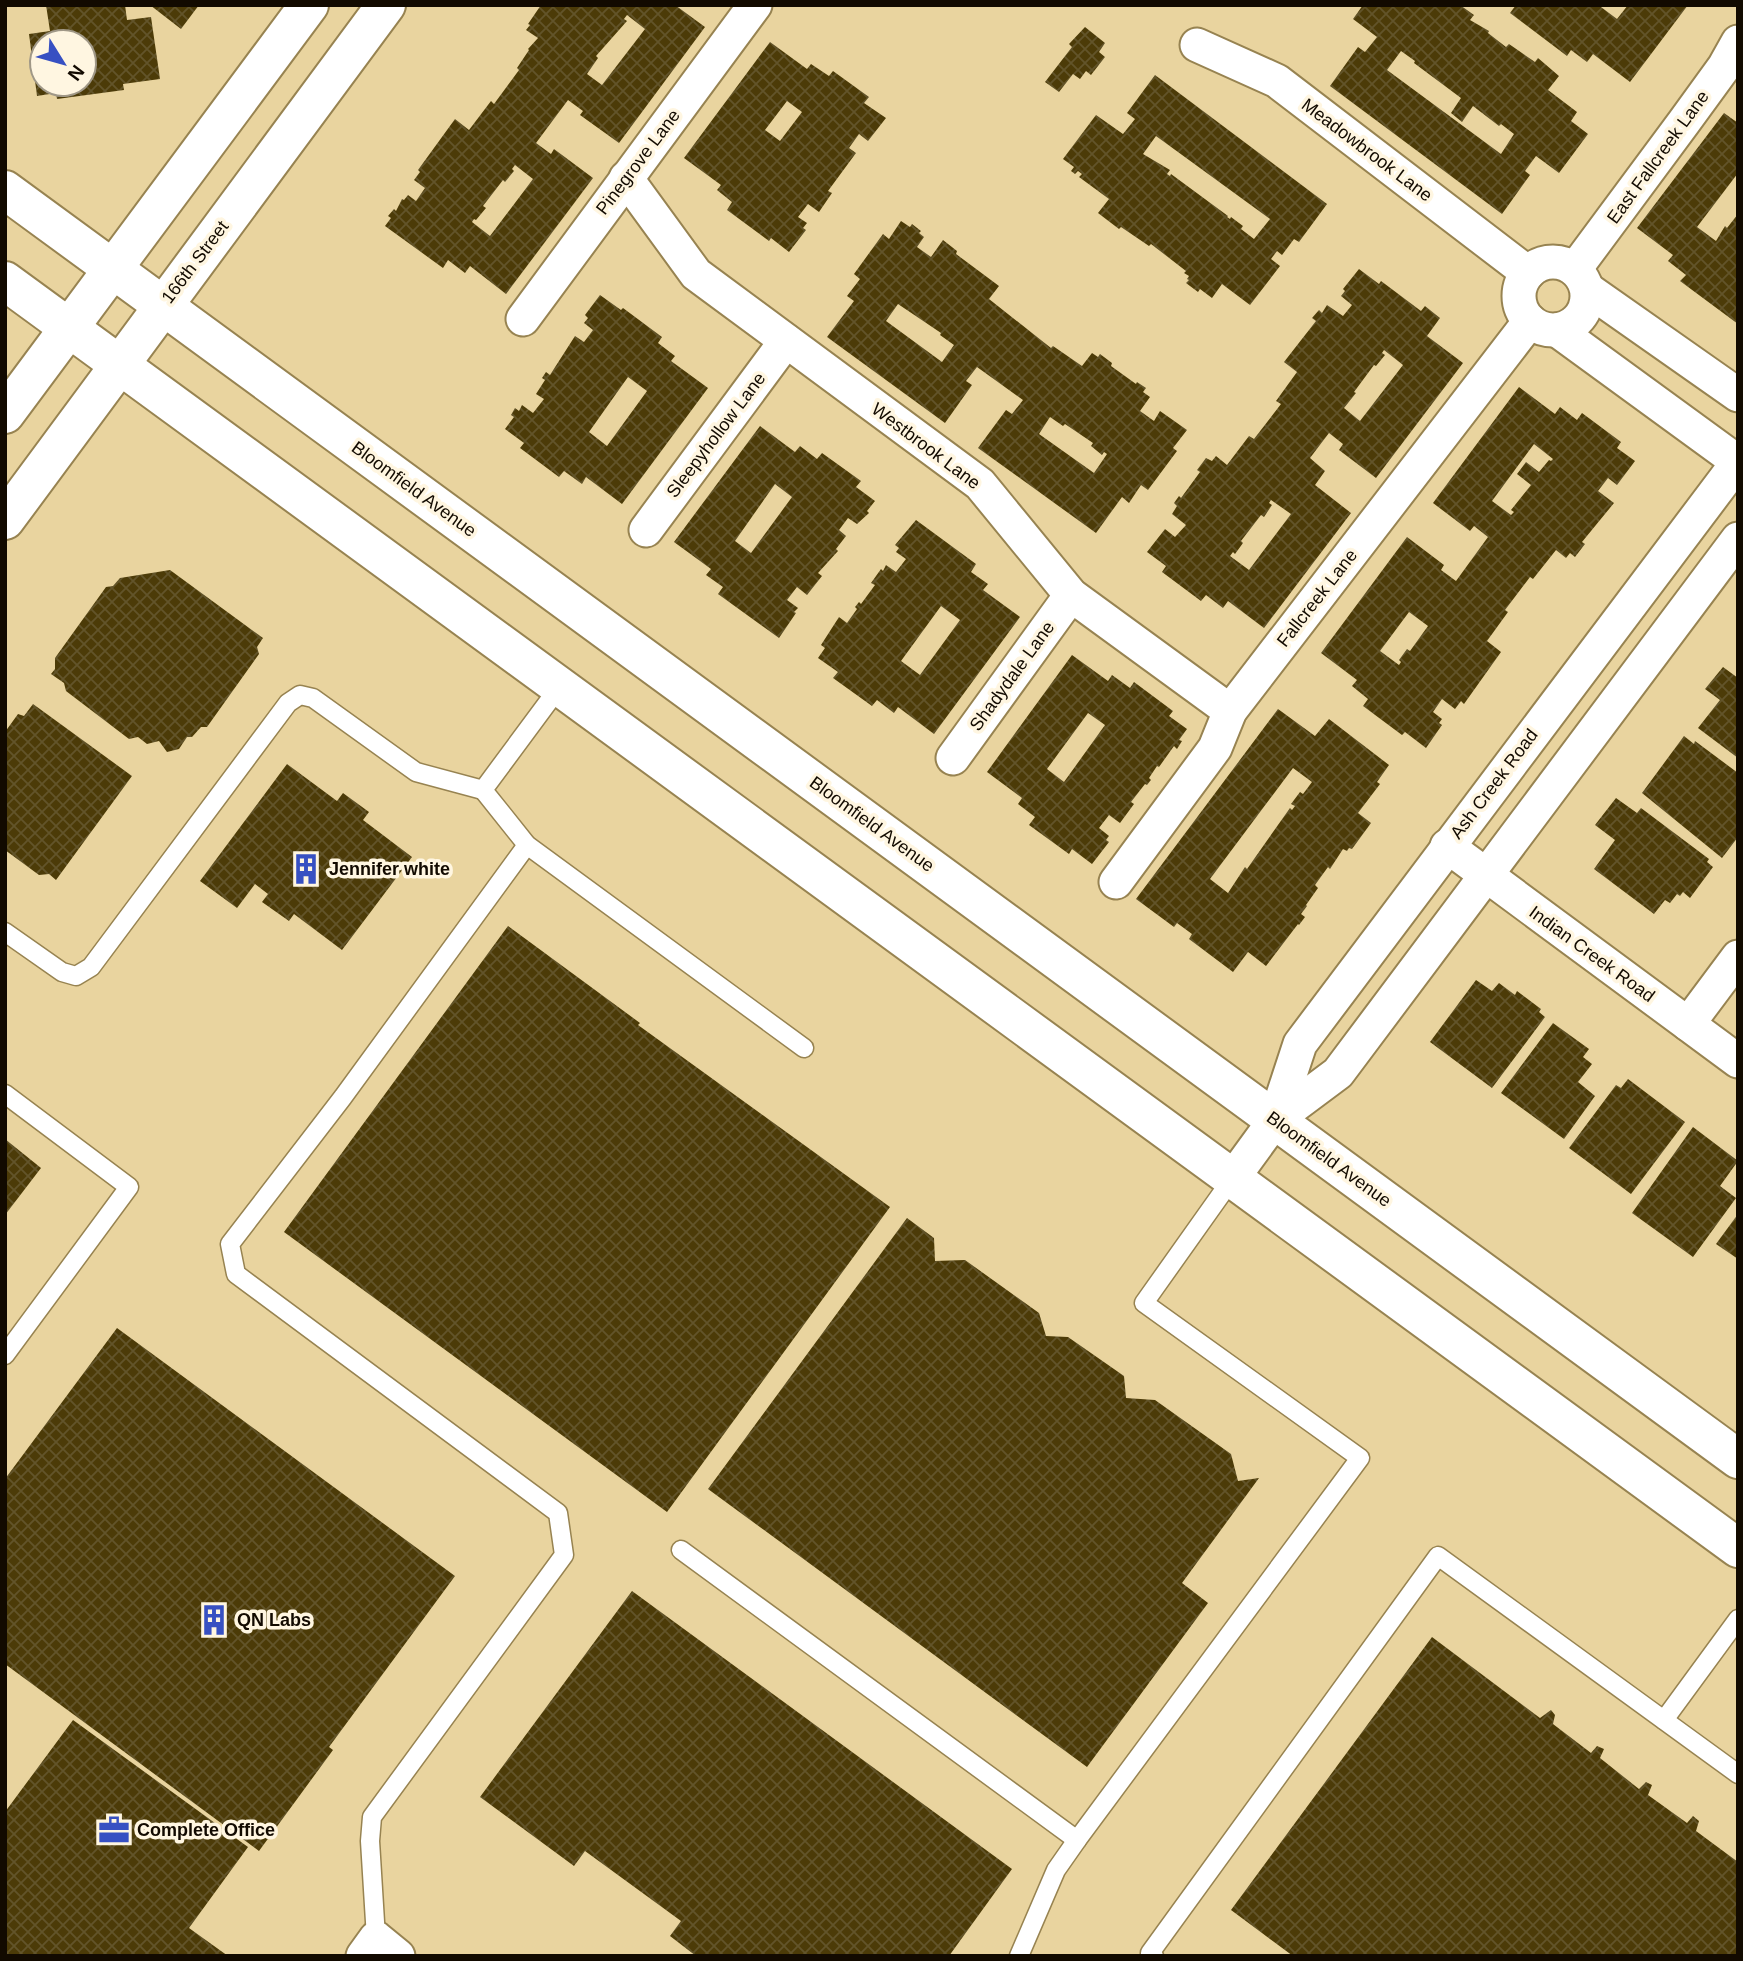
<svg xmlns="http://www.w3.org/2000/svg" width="1743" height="1961" viewBox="0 0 1743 1961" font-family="Arial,sans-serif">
	<defs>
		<pattern id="building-cross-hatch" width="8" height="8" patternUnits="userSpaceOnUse" patternTransform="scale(1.75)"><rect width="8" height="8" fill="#4c3b08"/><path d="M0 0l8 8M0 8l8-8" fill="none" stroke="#62542a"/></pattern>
	</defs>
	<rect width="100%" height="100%" fill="#e9d49f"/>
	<!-- building -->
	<g fill="url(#building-cross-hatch)" fill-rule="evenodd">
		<path d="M46 5H125L127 20 151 17 160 79 123 84 124 90 57 99 56 93 37 96 29 34 50 31ZM42 42H84V84H42Z"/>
		<path d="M150 5H199L181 29Z"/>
		<path d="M541 5H675L705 27 619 143 580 115 583 111 568 100 536 143 551 154 554 149 593 178 506 294 470 266 465 273 448 260 443 268 385 226 391 218 388 216 394 209 396 211 402 199 404 200 408 195 416 201 425 188 414 180 420 172 418 170 455 119 469 130 491 101 494 104 519 70 517 68 529 50 528 49 538 38 526 30 530 25 528 24ZM627 15 645 29 602 85 587 74 598 58 596 56 627 21 624 19ZM515 165 533 179 490 236 472 222 474 219 476 220 486 208 483 206 503 180 505 182 514 171 512 169Z"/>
		<path d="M1363 5H1460L1474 15 1470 20 1489 31 1488 33 1506 47 1509 44 1535 62 1538 58 1559 76 1548 90 1577 112 1571 121 1588 134 1559 173 1536 156 1525 171 1530 175 1502 214 1330 86 1358 47 1365 52 1377 37 1353 19ZM1401 51 1415 61 1414 63 1461 98 1451 113 1462 122 1473 106 1499 126 1501 124 1514 134 1501 154 1387 70Z"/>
		<path d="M1516 5H1602L1601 7 1617 19 1628 5H1688L1630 82 1593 54 1587 62 1571 50 1567 56 1510 13Z"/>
		<path d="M1085 27 1105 43 1099 52 1105 57 1091 75 1086 71 1080 79 1073 74 1059 92 1045 82 1072 47 1069 44Z"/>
		<path d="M770 42 807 69 811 64 829 76 833 71 869 97 864 103 886 118 868 141 859 134 849 148 856 153 828 191 832 193 819 212 808 204 798 217 807 223 803 228 806 230 789 252 771 238 769 241 727 210 732 202 717 190 721 185 684 158ZM787 101 802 112 780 141 765 130Z"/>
		<path d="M1155 75 1327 204 1299 242 1294 239 1282 255 1277 251 1271 259 1280 266 1250 305 1222 284 1212 298 1200 289 1198 292 1186 283 1189 280 1187 279 1189 276 1184 273 1186 271 1151 244 1149 246 1121 227 1119 229 1098 213 1109 199 1079 177 1082 174 1078 171 1075 174 1071 171 1074 167 1063 159 1096 115 1123 134 1135 119 1127 113ZM1156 136 1270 219 1254 239 1241 229 1243 226 1231 217 1230 219 1227 217 1228 216 1171 174 1170 176 1167 174 1170 170 1143 154Z"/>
		<path d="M1724 113 1738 123V173L1697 227 1716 241 1725 226 1727 228 1738 214V324L1680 281 1686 275 1668 261 1673 255 1637 228Z"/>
		<path d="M901 221 910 227 912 224 921 231 919 233 924 237 917 247 931 257 943 240 957 251 956 254 999 286 989 299 1051 348 1053 346 1082 366 1092 353 1098 357 1100 354 1112 363 1111 366 1136 384 1137 382 1146 388 1143 392 1150 397 1140 411 1154 421 1160 411 1187 430 1173 448 1177 451 1148 490 1141 485 1129 503 1122 497 1096 533 978 448 1006 410 1012 414 1023 400 977 367 966 381 972 385 945 423 827 337 854 301 847 296 860 279 854 274 883 234 889 239ZM898 304 941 333 940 335 954 345 942 362 886 321ZM1050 417 1063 426 1065 424 1093 443 1091 446 1102 455 1104 452 1107 454 1094 473 1039 434Z"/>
		<path d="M1359 269 1379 284 1381 281 1421 311 1425 306 1440 318 1427 336 1463 363 1376 478 1339 450 1343 444 1329 433 1310 458 1325 471 1315 485 1351 513 1264 628 1228 601 1223 608 1206 595 1201 601 1162 572 1166 566 1147 552 1165 529 1175 537 1186 525 1172 514 1177 506 1174 503 1179 496 1181 498 1200 472 1197 470 1206 458 1212 461 1216 456 1227 465 1249 436 1254 439 1281 404 1276 401 1297 372 1284 362 1316 321 1312 318 1319 310 1322 313 1327 305 1343 316 1352 305 1341 296 1345 291 1343 289ZM1384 350 1403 365 1360 421 1344 408 1356 393 1354 392 1374 365 1376 366 1385 355 1382 353ZM1271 500 1291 514 1249 570 1230 556 1233 552 1235 554 1243 543 1241 541 1261 515 1264 517 1272 505 1269 503Z"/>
		<path d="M600 295 621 310 623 308 662 337 658 343 675 356 671 361 708 388 622 504 586 477 582 484 564 471 559 477 520 448 524 443 505 429 514 417 511 415 515 408 519 411 522 405 533 413 544 399 536 394 545 380 542 378 546 372 550 375 575 336 584 342 593 330 584 323 588 318 585 315ZM628 377 647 391 607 446 589 432Z"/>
		<path d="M1519 387 1555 414 1560 407 1577 420 1582 413 1621 442 1617 448 1635 461 1617 485 1608 478 1598 491 1614 503 1582 542 1585 544 1575 557 1570 553 1566 558 1556 550 1533 579 1530 577 1505 610 1508 612 1487 641 1501 652 1464 704 1461 701 1455 709 1442 699 1433 712 1442 719 1439 723 1442 725 1426 748 1405 732 1402 735 1363 706 1368 699 1352 686 1357 680 1321 653 1407 537 1444 565 1441 570 1456 581 1488 537 1474 526 1470 531 1433 503ZM1534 444 1553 459 1551 461 1549 460 1539 472 1526 462 1517 474 1531 485 1511 510 1514 512 1511 515 1492 501ZM1409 612 1428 626 1410 651 1407 649 1399 660 1401 662 1399 665 1380 651Z"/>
		<path d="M760 426 795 452 800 446 817 459 822 453 861 481 856 487 875 501 867 511 869 513 857 524 848 518 839 530 846 536 836 549 838 551 818 573 822 576 807 595 797 587 787 600 798 608 794 612 796 613 779 638 718 594 723 587 706 575 711 569 674 542ZM775 484 792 497 751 553 735 541Z"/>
		<path d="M916 520 976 564 971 572 988 584 983 590 1020 617 934 734 898 707 894 713 877 700 872 706 833 678 838 672 818 658 825 648 821 645 839 617 847 623 857 609 855 607 859 602 861 604 875 585 871 583 881 569 883 571 886 565 896 572 906 559 896 552 899 548 895 545ZM941 606 960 620 920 675 901 661Z"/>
		<path d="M170 570 263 638 257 647 259 654 207 727H201L192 737H187L179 749 167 752 159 741 147 744 138 737 129 739 66 691 64 683 51 674 55 669V658L106 587 113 586 120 578Z"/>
		<path d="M1072 655 1108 681 1112 675 1130 688 1134 682 1173 711 1169 716 1187 729 1179 740 1182 741 1177 749 1174 746 1159 767 1157 766 1149 778 1151 780 1147 785 1145 784 1131 802 1134 804 1120 823 1109 815 1099 828 1109 836 1106 840 1109 842 1092 864 1072 849 1069 854 1029 825 1035 817 1018 804 1022 798 987 772ZM1088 713 1105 725 1064 782 1047 769Z"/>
		<path d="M1723 667 1738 678V758L1698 728 1720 700 1705 689Z"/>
		<path d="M33 704 132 776 56 880 49 874 39 875 5 850V732L18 714 24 716Z"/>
		<path d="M1278 709 1315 736 1329 719 1389 765 1377 782 1380 784 1358 813 1371 823 1352 849 1349 848 1347 851 1343 849 1330 869 1328 867 1315 885 1318 888 1306 905 1307 906 1301 914 1305 917 1299 925 1298 924 1266 966 1248 952 1233 972 1189 939 1192 934 1177 923 1174 927 1136 899ZM1293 768 1312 782 1303 794 1300 792 1291 804 1295 806 1292 810 1290 808 1247 869 1245 867 1228 893 1210 879Z"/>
		<path d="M1684 736 1694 744 1695 741 1738 773V837L1722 858 1642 793Z"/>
		<path d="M287 764 337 801 343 793 369 812 363 820 412 857 342 950 294 914 289 921 262 902 268 894 255 884 237 908 200 881Z"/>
		<path d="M1616 798 1637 813 1641 808 1709 859 1707 862 1713 867 1690 898 1683 892 1680 896 1677 894 1670 903 1665 900 1654 914 1594 869 1615 840 1595 825Z"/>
		<path d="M508 926 640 1023 638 1025 890 1207 667 1512 284 1232Z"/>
		<path d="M1476 980 1492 991 1499 983 1515 995 1517 991 1541 1009 1539 1012 1545 1017 1492 1088 1430 1042Z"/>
		<path d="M1553 1023 1589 1049 1583 1057 1592 1064 1578 1082 1595 1096 1564 1139 1501 1093Z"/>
		<path d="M1628 1079 1685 1122 1631 1194 1569 1148 1616 1085 1621 1088Z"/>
		<path d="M1693 1127 1738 1161 1720 1186 1736 1198 1693 1257 1632 1213Z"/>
		<path d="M5 1139 41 1168 5 1215Z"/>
		<path d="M1738 1214V1259L1716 1244Z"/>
		<path d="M907 1218 934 1238 935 1261 965 1260 1039 1313 1046 1336 1068 1337 1124 1376 1126 1398 1155 1400 1231 1454 1238 1481 1259 1478 1182 1583 1208 1603 1087 1767 708 1489Z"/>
		<path d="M117 1328 455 1576 329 1747 333 1750 259 1851 5 1664V1479Z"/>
		<path d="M632 1591 1012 1869 949 1956H696L670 1936 681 1921 585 1851 574 1866 480 1797Z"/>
		<path d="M1432 1637 1540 1718 1551 1710 1555 1715 1553 1724 1591 1753 1597 1746 1604 1749 1600 1758 1639 1789 1646 1782 1652 1785 1648 1795 1687 1823 1693 1816 1699 1821 1696 1831 1738 1862V1956H1293L1231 1910Z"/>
		<path d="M73 1720 248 1847 189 1928 228 1956H5V1812Z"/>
	</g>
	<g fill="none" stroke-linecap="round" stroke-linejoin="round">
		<defs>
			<g id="lane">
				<path d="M560 686 483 790 527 845 804 1048"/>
				<path d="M5 932 62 972 76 976 91 967 288 703 300 695 313 698 416 772 483 790"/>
				<path d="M5 1094 129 1187 5 1355"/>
				<path d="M681 1550 1077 1840"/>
				<path d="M1664 1720 1738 1619"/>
				<path d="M376 1938 370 1841 372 1817 564 1555 558 1513 236 1274 230 1244 343 1097 527 845"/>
				<path d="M1019 1956 1056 1870 1077 1840 1360 1458 1144 1303 1232 1179"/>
				<path d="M1154 1956 1150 1953 1438 1556 1738 1774"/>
			</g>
			<g id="street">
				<path d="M1197 45 1277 81 1528 273"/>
				<path d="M626 178 696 274 980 484 1071 595 1230 711"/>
				<circle cx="1553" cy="296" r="34"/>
				<path d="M1575 269 1684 122 1724 67 1738 42"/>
				<path d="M1587 289 1738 395"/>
				<path d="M523 319 755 5"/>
				<path d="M646 530 786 341"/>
				<path d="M953 758 1071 595"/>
				<path d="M1447 846 1738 1061"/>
				<path d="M1116 882 1215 748 1230 711 1530 321"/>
				<path d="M1688 1024 1738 957"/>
				<path d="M1275 1120 1300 1044 1738 462 1557 330"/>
				<path d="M1232 1179 1275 1120 1338 1073 1738 539"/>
				<path d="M363 1956 376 1938 398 1956"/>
			</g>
			<g id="secondary">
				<path d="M5 190 1738 1459"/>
				<path d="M5 281 1738 1548"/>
				<path d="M5 414 309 5"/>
				<path d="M5 520 386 5"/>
			</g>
		</defs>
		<!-- lane casing -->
		<use href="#lane" stroke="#978351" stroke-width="21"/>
		<!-- street casing -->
		<use href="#street" stroke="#978351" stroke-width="37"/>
		<!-- secondary casing -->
		<use href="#secondary" stroke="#978351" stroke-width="42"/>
		<!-- lane -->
		<use href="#lane" stroke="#fff" stroke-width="18"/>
		<!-- street -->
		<use href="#street" stroke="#fff" stroke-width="33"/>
		<!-- secondary -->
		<use href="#secondary" stroke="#fff" stroke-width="38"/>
	</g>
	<!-- icons -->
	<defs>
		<symbol id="building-bare" viewBox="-9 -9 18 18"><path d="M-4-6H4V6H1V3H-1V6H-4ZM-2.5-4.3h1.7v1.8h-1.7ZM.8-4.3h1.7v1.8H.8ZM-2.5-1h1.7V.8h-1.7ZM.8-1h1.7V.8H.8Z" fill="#3750c2" stroke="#fff6e1" stroke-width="2.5" paint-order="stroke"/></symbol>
		<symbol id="office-bare" viewBox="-9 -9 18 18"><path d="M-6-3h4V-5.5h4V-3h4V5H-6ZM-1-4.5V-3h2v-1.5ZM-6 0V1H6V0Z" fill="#3750c2" stroke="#fff6e1" stroke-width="2.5" paint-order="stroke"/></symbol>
	</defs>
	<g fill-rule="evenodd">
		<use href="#building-bare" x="284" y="847" width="44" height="44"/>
		<use href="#building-bare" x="192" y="1598" width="44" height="44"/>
		<use href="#office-bare" x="92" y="1808" width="44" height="44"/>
	</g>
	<g text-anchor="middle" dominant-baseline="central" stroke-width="7" stroke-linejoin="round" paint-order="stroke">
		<!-- street labels -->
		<g font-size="18" fill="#120a00" stroke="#fff6e1">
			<text transform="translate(1367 150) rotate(37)">Meadowbrook Lane</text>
			<text transform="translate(1658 157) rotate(-54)">East Fallcreek Lane</text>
			<text transform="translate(638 162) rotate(-53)">Pinegrove Lane</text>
			<text transform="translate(195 262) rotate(-53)">166th Street</text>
			<text transform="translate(716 435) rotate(-53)">Sleepyhollow Lane</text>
			<text transform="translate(926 446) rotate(37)">Westbrook Lane</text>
			<text transform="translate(414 489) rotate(36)">Bloomfield Avenue</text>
			<text transform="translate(1317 598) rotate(-52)">Fallcreek Lane</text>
			<text transform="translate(1012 676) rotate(-54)">Shadydale Lane</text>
			<text transform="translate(1494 784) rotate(-53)">Ash Creek Road</text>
			<text transform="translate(872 824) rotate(36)">Bloomfield Avenue</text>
			<text transform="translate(1592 954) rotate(36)">Indian Creek Road</text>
			<text transform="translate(1329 1159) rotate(36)">Bloomfield Avenue</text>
		</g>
		<!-- poi labels -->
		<g font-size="18" font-weight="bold" fill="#120a00" stroke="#fff6e1" text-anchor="start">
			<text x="329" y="869">Jennifer white</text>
			<text x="237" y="1620">QN Labs</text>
			<text x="137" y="1830">Complete Office</text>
		</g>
	</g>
	<!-- border -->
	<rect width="1743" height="1961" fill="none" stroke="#120a00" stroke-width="14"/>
	<!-- north arrow -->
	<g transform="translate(63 63) rotate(127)"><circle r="33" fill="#fff6e1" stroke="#a09887" stroke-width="2"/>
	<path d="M0-5L12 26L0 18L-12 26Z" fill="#3750c2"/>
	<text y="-10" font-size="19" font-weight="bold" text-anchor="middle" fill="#120a00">N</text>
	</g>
</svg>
